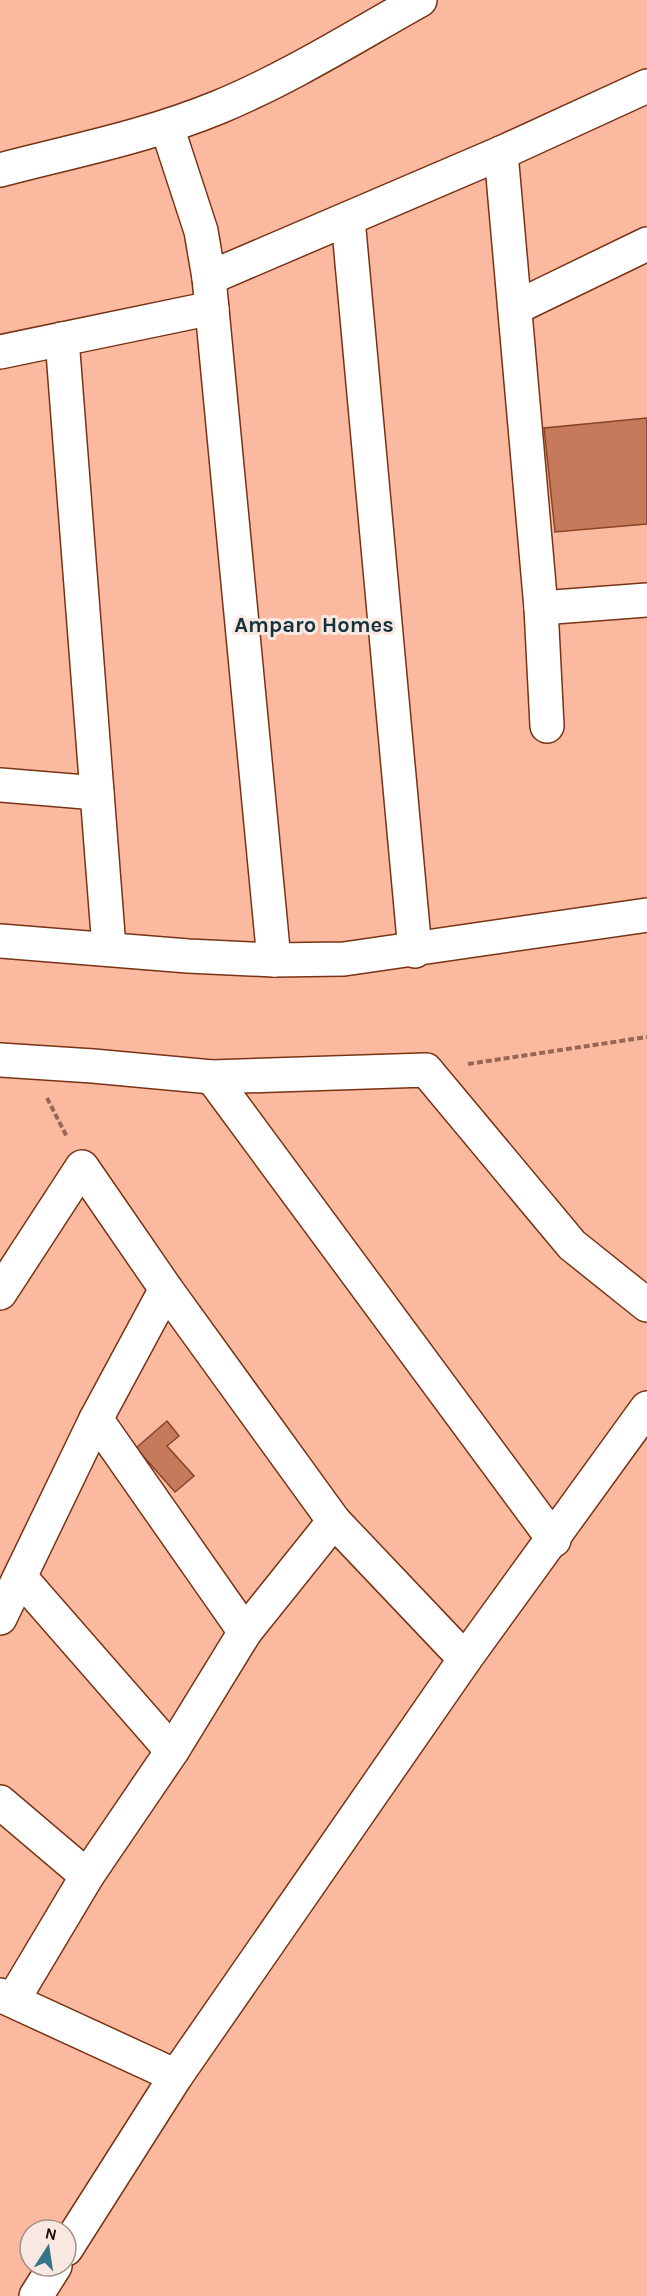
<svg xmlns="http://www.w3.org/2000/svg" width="647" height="2296" viewBox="0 0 647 2296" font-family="Karla,sans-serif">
	<rect width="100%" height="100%" fill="#fbbaa0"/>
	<!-- building -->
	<g fill="#c57a5b" stroke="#894325" stroke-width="1.5">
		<path d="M647 418V524L555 532 544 428Z"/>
		<path d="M167 1421 179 1436 167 1446 194 1476 175 1492 136 1448Z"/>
	</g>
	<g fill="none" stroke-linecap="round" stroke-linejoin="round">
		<defs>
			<g id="minor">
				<path d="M167 127 201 231 209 278 274 960"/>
				<path d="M501 153 541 608 547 726"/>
				<path d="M0 170C73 151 149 136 219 107 289 78 354 37 420 0"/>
				<path d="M348 219 415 951"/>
				<path d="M209 278 501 153 647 86"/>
				<path d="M515 308 647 244"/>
				<path d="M62 339 109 948"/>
				<path d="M0 352 212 308"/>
				<path d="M541 608 647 600"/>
				<path d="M0 785 97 793"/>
				<path d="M0 941 188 956 274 960 344 959 647 915"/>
				<path d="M0 1060 93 1066 212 1077 426 1070 572 1245 647 1305"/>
				<path d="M212 1077 554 1540"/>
				<path d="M0 1293 82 1167 166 1289 334 1521 465 1659"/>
				<path d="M96 1419 245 1632"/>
				<path d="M20 1577 172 1751"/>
				<path d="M0 1618 96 1419 166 1289"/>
				<path d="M0 1802 87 1876"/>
				<path d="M0 1995 176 2076"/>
				<path d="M13 2000 87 1876 172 1751 245 1632 334 1521"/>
				<path d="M66 2249 176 2076 465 1659 647 1408"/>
				<path d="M36 2296 55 2266"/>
			</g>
		</defs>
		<!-- minor casing -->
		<use href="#minor" stroke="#783314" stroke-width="36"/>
		<!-- path -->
		<g stroke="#966754" stroke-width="4" stroke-dasharray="6 3" stroke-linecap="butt">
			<path d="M468 1064 647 1037"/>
			<path d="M47 1098 67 1137"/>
		</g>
		<!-- minor -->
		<use href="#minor" stroke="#fff" stroke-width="33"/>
	</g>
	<g text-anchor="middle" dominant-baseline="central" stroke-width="6" stroke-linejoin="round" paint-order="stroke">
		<!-- neighbourhood labels -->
		<g font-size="22" font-weight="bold" fill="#14323c" stroke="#f9e8e1">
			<text x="314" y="625">Amparo Homes</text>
		</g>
	</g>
	<!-- north arrow -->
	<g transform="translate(48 2248) rotate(12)"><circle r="28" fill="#f9e8e1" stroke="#a59087" stroke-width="1.5"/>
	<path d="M0-4.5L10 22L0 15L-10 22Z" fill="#36748a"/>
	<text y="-9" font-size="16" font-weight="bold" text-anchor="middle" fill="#270b01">N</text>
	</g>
</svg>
